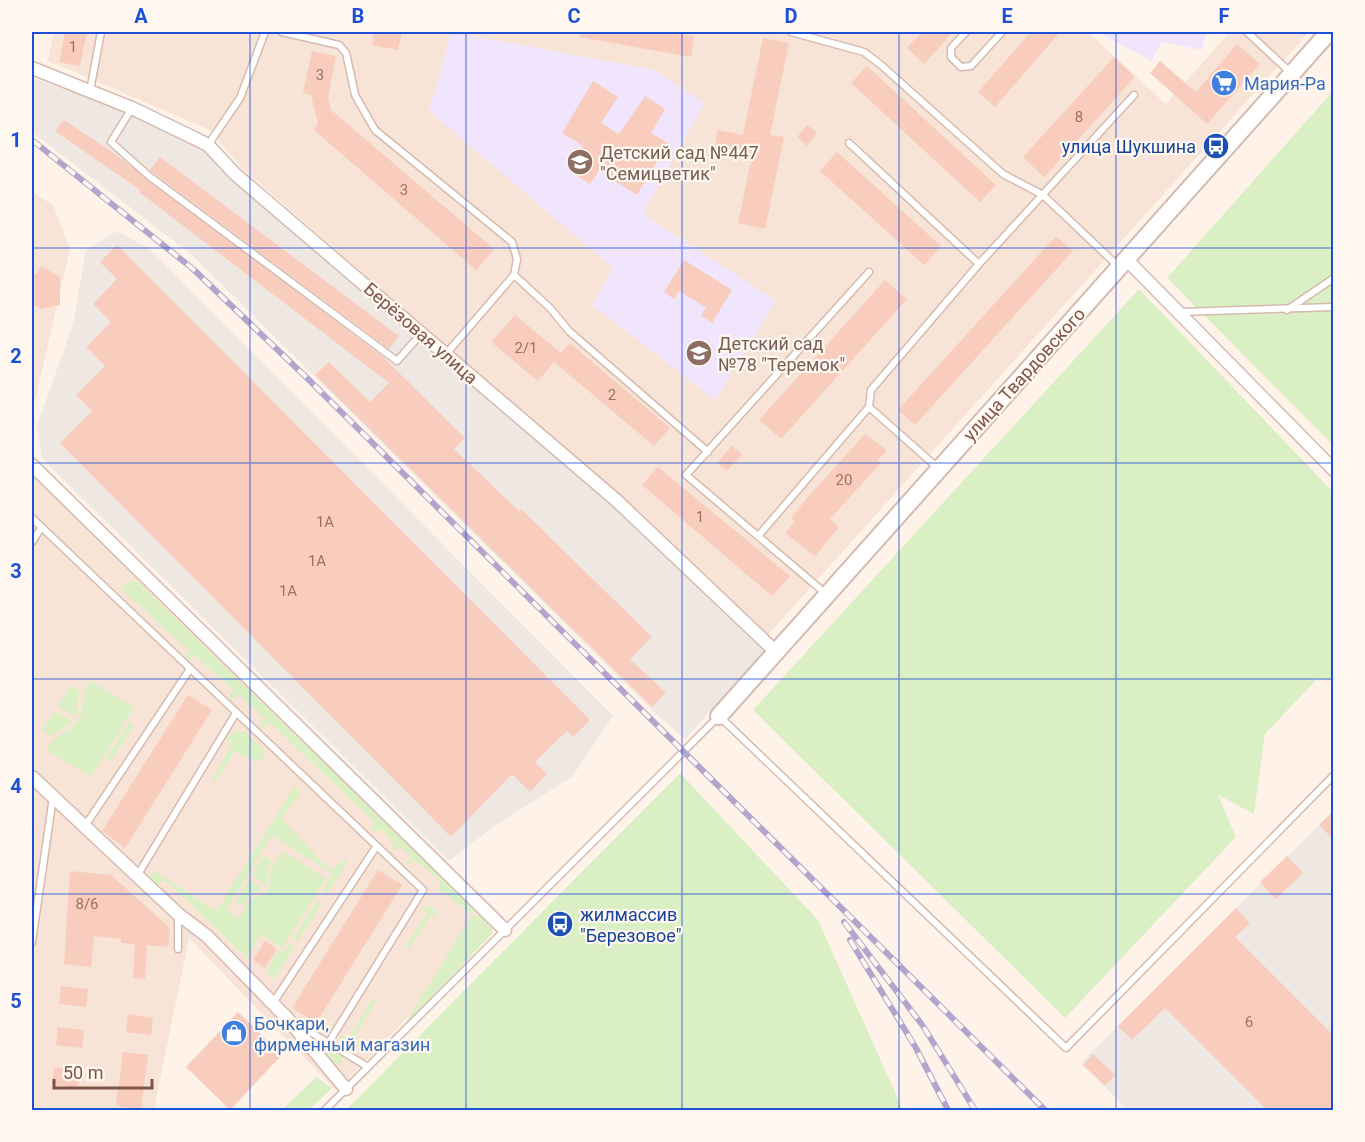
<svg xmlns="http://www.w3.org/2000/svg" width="1365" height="1142" viewBox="0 0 1365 1142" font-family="Roboto,sans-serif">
	<rect width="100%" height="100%" fill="#fff3e9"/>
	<!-- residential -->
	<g fill="#f7e4d6">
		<path d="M54 32H1088L1166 104 1230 32H1309L767 636 616 493 243 169 208 129 48 61Z"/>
		<path d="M32 192 53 205 70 249 32 414Z"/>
		<path d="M32 450 36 459 505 918 336 1091 189 938 154 1110H32Z"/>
	</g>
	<!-- industrial -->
	<g fill="#efe7e2">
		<path d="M32 78 115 106 195 142 613 504 765 650 685 739 655 713 192 255 32 132Z"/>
		<path d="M117 231 150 249 613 716 572 777 496 825 449 861 42 458 37 426 73 324 86 250Z"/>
		<path d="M1333 811V1110H1128L1081 1063Z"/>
	</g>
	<!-- education -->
	<g fill="#f0e5fc">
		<path d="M451 32 655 70 704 103 643 214 776 301 715 400 592 305 613 268 429 111Z"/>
		<path d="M1105 32H1206L1202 50 1162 42 1152 61 1104 36Z"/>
	</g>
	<!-- green -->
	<g fill="#dbefc4">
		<path d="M1333 91V445L1167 278Z"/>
		<path d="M1139 289 1333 492V681L1317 679 1265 734 1254 814 1218 795 1236 837 1065 1018 753 710Z"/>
		<path d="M129 582H138L475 910 470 914 443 891 440 893 439 880 415 860 410 864 408 863 411 856 399 846 392 852 393 840 381 829 370 832 375 822 270 723 262 729 259 724 265 719 238 694 234 699H228L233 690 195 655 188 662 185 660 190 651 121 589Z"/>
		<path d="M90 680 134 708 91 777 46 750C57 732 70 733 78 721 85 711 80 695 90 680Z"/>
		<path d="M71 685 79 690 77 717 58 706Z"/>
		<path d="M55 711 73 722 51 736 42 731Z"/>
		<path d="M129 722 134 725 111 761 106 758Z"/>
		<path d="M238 731 246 732 265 751 262 759 255 761 235 751 214 783 211 781 232 745 226 737Z"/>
		<path d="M680 773 818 920 903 1110H346Z"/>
		<path d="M295 786 301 792 281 818 330 870 345 859 348 861 327 894 322 891 332 874 272 835 226 910 239 918 251 899 265 893 270 886V870L283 851 326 879 282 948 261 934 247 958 164 879 157 887 148 877 155 871 216 911Z"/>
		<path d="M264 856 272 861 267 870V885L251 875Z"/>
		<path d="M249 879 263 889 249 896 244 906 235 901Z"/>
		<path d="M317 901 322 904 298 941 293 938Z"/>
		<path d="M426 906 435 909 438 919 431 915 409 950 405 948 427 912 420 907Z"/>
		<path d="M482 914 493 933 403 1027 471 917Z"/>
		<path d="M290 943 295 947 273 980 267 969 279 950 284 952Z"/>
		<path d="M374 997 377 1000 352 1041 360 1047 348 1051 342 1046 339 1035 348 1039Z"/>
		<path d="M308 1035 344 1054 341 1064 335 1065Z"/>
		<path d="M316 1077 332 1088 309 1110H282Z"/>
	</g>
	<!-- building -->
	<g fill="#f8cdbd">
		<path d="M65 32H87L80 66 59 62Z"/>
		<path d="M374 32H402L398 50 372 45Z"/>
		<path d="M580 32H671L694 36 691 57 579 37Z"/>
		<path d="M922 32H953L924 64 907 48Z"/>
		<path d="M1031 32H1060L995 107 978 92Z"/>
		<path d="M763 38 789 43 770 135 784 137 765 229 738 223 751 161 714 153 718 130 743 135Z"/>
		<path d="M1237 44 1260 64 1207 124 1150 73 1160 61 1196 92Z"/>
		<path d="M312 51 336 56 328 98 331 110 494 249 476 270 314 130 318 124 311 95 303 93Z"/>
		<path d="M1114 57 1135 77 1044 177 1023 157Z"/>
		<path d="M867 66 996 185 980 202 851 83Z"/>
		<path d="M593 81 618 97 601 123 619 134 645 96 665 109 651 133 668 143 637 195 599 171 590 184 568 170 583 146 562 133Z"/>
		<path d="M64 120 108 149 383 357 465 438 454 449 519 511 521 509 652 637 630 659 666 693 652 707 315 375 329 362 370 402 389 383 139 192 140 190 55 131Z"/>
		<path d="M807 125 817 133 807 146 797 137Z"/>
		<path d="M837 152 941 246 924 265 820 171Z"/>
		<path d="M160 157 399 336 389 349 152 172 150 170Z"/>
		<path d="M1056 236 1073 251 915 425 898 410Z"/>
		<path d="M117 245 590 720 573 737 567 731 535 762 547 774 530 792 512 774 451 837 60 443 92 411 76 395 105 366 86 347 111 322 93 304 117 279 100 262Z"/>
		<path d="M684 260 732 290 712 323 701 316 706 308 679 291 674 299 664 292Z"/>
		<path d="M41 266 60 277V305L41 309 32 304V272L36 275Z"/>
		<path d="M885 280 907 299 781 439 759 420Z"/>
		<path d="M515 315 561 353 570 343 670 428 654 446 554 362 538 381 491 342Z"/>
		<path d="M865 434 887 450 878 460 881 463 830 519 839 527 815 556 785 533 795 522 791 518 807 498Z"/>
		<path d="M732 446 742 454 727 471 717 463Z"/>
		<path d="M658 467 790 576 772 596 642 485Z"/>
		<path d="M188 695 212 710 125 848 102 831Z"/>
		<path d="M1334 811V840L1319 825Z"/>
		<path d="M1287 856 1303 873 1276 899 1260 882Z"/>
		<path d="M378 870 402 885 316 1023 292 1008Z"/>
		<path d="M70 871 111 875 170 928 168 947 147 945 145 979 133 978 135 944 121 943V939L94 936 91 967 64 964Z"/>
		<path d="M1236 908 1250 923 1235 937 1334 1036V1110H1267L1165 1008 1132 1040 1118 1026Z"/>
		<path d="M265 941 277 949 265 968 253 960Z"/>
		<path d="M61 986 88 989 86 1007 59 1004Z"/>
		<path d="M238 1012 282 1055 230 1110 186 1067Z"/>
		<path d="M128 1014 153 1018 151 1035 126 1032Z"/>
		<path d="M58 1027 84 1030 82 1048 56 1045Z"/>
		<path d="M123 1052 148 1055 141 1109 116 1106Z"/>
		<path d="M1093 1054 1115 1075 1105 1086 1083 1065Z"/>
		<path d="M54 1067 80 1070 78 1088 52 1085Z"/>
	</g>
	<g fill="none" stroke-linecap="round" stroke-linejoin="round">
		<defs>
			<g id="service">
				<path d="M282 32 339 45 346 53 355 95 375 130 512 242 517 259 514 275 446 354"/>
				<path d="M791 32 864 52 881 65 1003 174 1043 195 1119 267"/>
				<path d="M966 32 951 48V57L961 67 971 66 1002 32"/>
				<path d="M1247 32 1290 72"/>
				<path d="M90 91 101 32"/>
				<path d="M132 108 111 142 149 176 397 361 421 334"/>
				<path d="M849 143 979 264"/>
				<path d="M208 145 240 98 265 32"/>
				<path d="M514 275 550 308 569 331 708 452"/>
				<path d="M1287 310 1334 278"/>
				<path d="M1180 312 1334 307"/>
				<path d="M869 407 871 390 979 264 1134 95"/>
				<path d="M32 518 423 890 329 1042"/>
				<path d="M759 535 869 407 938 468"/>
				<path d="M32 542 41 528"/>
				<path d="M825 593 686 475 869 272"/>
				<path d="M85 826 190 669"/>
				<path d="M137 876 236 713"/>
				<path d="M32 942 53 797"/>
				<path d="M178 949V914"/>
				<path d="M273 1003 376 847"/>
				<path d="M294 1022 368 1067"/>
				<path d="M325 1110 719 716 1066 1048 1334 775"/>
			</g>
			<g id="minor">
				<path d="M32 68 132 108 196 139 208 145 235 174 616 500 776 652"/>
				<path d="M1126 259 1334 470"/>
				<path d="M32 465 505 930"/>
				<path d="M32 777 178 914 207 936 287 1018 346 1089"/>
			</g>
			<path id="tertiary" d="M719 716 1329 32"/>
		</defs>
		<!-- service casing -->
		<use href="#service" stroke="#d5bbaf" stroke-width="9"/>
		<!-- minor casing -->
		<use href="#minor" stroke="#d5bbaf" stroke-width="15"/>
		<!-- tertiary casing -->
		<use href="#tertiary" stroke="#d5bbaf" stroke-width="20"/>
		<!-- service -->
		<use href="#service" stroke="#fff" stroke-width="6"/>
		<!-- minor -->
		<use href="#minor" stroke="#fff" stroke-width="12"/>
		<!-- tertiary -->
		<use href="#tertiary" stroke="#fff" stroke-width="16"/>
		<defs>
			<g id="rail">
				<path d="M32 140 193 269 308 379 1045 1110"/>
				<path d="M844 922 923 1026 975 1110"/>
				<path d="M850 940 916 1048 948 1110"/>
			</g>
		</defs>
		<!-- rail casing -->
		<use href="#rail" stroke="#b4a4cc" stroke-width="6"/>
		<!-- rail -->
		<use href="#rail" stroke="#fff8f1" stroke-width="4" stroke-dasharray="11" stroke-linecap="butt"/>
	</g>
	<!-- grid -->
	<path fill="none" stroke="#1d4ed8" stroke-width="1.5" stroke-opacity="0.55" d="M250 32V1110M466 32V1110M682 32V1110M899 32V1110M1116 32V1110M32 248H1334M32 463H1334M32 679H1334M32 894H1334"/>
	<!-- icons -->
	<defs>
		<symbol id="supermarket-disc" viewBox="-11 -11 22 22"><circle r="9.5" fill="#3f7fe0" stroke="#fff8f1"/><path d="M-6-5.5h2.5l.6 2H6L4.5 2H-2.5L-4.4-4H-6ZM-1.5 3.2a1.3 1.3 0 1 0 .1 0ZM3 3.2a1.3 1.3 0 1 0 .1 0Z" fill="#fff"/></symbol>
		<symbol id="bus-disc" viewBox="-11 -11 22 22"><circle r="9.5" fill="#1a4fb4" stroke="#fff8f1"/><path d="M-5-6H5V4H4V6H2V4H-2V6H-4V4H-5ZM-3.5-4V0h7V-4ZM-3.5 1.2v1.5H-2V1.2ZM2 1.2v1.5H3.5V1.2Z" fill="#fff"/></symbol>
		<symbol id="school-disc" viewBox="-11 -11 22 22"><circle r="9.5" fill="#8d6e63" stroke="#fff8f1"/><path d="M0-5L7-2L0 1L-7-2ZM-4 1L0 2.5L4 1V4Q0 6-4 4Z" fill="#fff"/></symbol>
		<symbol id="shop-disc" viewBox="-11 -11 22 22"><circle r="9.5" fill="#3f7fe0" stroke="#fff8f1"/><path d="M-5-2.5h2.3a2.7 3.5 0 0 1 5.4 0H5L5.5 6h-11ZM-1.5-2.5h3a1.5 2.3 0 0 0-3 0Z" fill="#fff"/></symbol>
	</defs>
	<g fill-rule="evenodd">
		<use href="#supermarket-disc" x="1209" y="68" width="30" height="30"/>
		<use href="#bus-disc" x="1201" y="131" width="30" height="30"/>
		<use href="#school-disc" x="565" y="147" width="30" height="30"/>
		<use href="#school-disc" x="684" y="338" width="30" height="30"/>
		<use href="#bus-disc" x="545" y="909" width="30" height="30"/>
		<use href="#shop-disc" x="219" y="1018" width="30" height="30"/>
	</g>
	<g text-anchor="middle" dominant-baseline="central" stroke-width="4.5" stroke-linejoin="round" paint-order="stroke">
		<!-- number labels -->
		<g font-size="15" fill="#9c7265">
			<text x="73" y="47">1</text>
			<text x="320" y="75">3</text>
			<text x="1079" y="117">8</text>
			<text x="404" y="190">3</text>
			<text x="526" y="348">2/1</text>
			<text x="612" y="395">2</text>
			<text x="844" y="480">20</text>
			<text x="700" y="517">1</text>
			<text x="325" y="522">1А</text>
			<text x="317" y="561">1А</text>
			<text x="288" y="591">1А</text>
			<text x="87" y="904">8/6</text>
			<text x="1249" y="1022">6</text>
		</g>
		<!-- shop labels -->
		<g font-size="18" fill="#366cbe" stroke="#fff8f1" text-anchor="start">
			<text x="1244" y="83">Мария-Ра</text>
			<text x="254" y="1023">Бочкари,<tspan x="254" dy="21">фирменный магазин</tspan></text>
		</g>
		<!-- transit labels -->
		<g font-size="18" fill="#164399" stroke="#fff8f1" text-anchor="end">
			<text x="1196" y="146">улица Шукшина</text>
			<text x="580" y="914" text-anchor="start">жилмассив<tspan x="580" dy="21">"Березовое"</tspan></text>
		</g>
		<!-- education labels -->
		<g font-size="18" fill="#785e54" stroke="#fff8f1" text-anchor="start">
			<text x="600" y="152">Детский сад №447<tspan x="600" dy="21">"Семицветик"</tspan></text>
			<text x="718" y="343">Детский сад<tspan x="718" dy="21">№78 "Теремок"</tspan></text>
		</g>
		<!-- street labels -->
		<g font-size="18" fill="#7d5448" stroke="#fff8f1">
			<text transform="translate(421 333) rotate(41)">Берёзовая улица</text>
			<text transform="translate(1024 374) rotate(-48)">улица Твардовского</text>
		</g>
	</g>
	<!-- border -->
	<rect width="1365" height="1142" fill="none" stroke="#fff8f1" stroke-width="66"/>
	<!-- scale -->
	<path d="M54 1079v9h98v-9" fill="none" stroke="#7d5448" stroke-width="3"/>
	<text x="63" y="1079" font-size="18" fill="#7d5448" stroke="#fff8f1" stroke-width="4.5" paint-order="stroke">50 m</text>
	<rect x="33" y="33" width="1299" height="1076" fill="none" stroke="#1d4ed8" stroke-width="2"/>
	<g font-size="20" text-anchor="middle" font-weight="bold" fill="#1d4ed8">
		<text x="141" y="23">A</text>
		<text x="358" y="23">B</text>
		<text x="574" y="23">C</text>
		<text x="791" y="23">D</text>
		<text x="1007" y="23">E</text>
		<text x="1224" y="23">F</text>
		<text x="16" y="147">1</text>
		<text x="16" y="363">2</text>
		<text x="16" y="578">3</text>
		<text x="16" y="793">4</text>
		<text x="16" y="1008">5</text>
	</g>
</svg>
